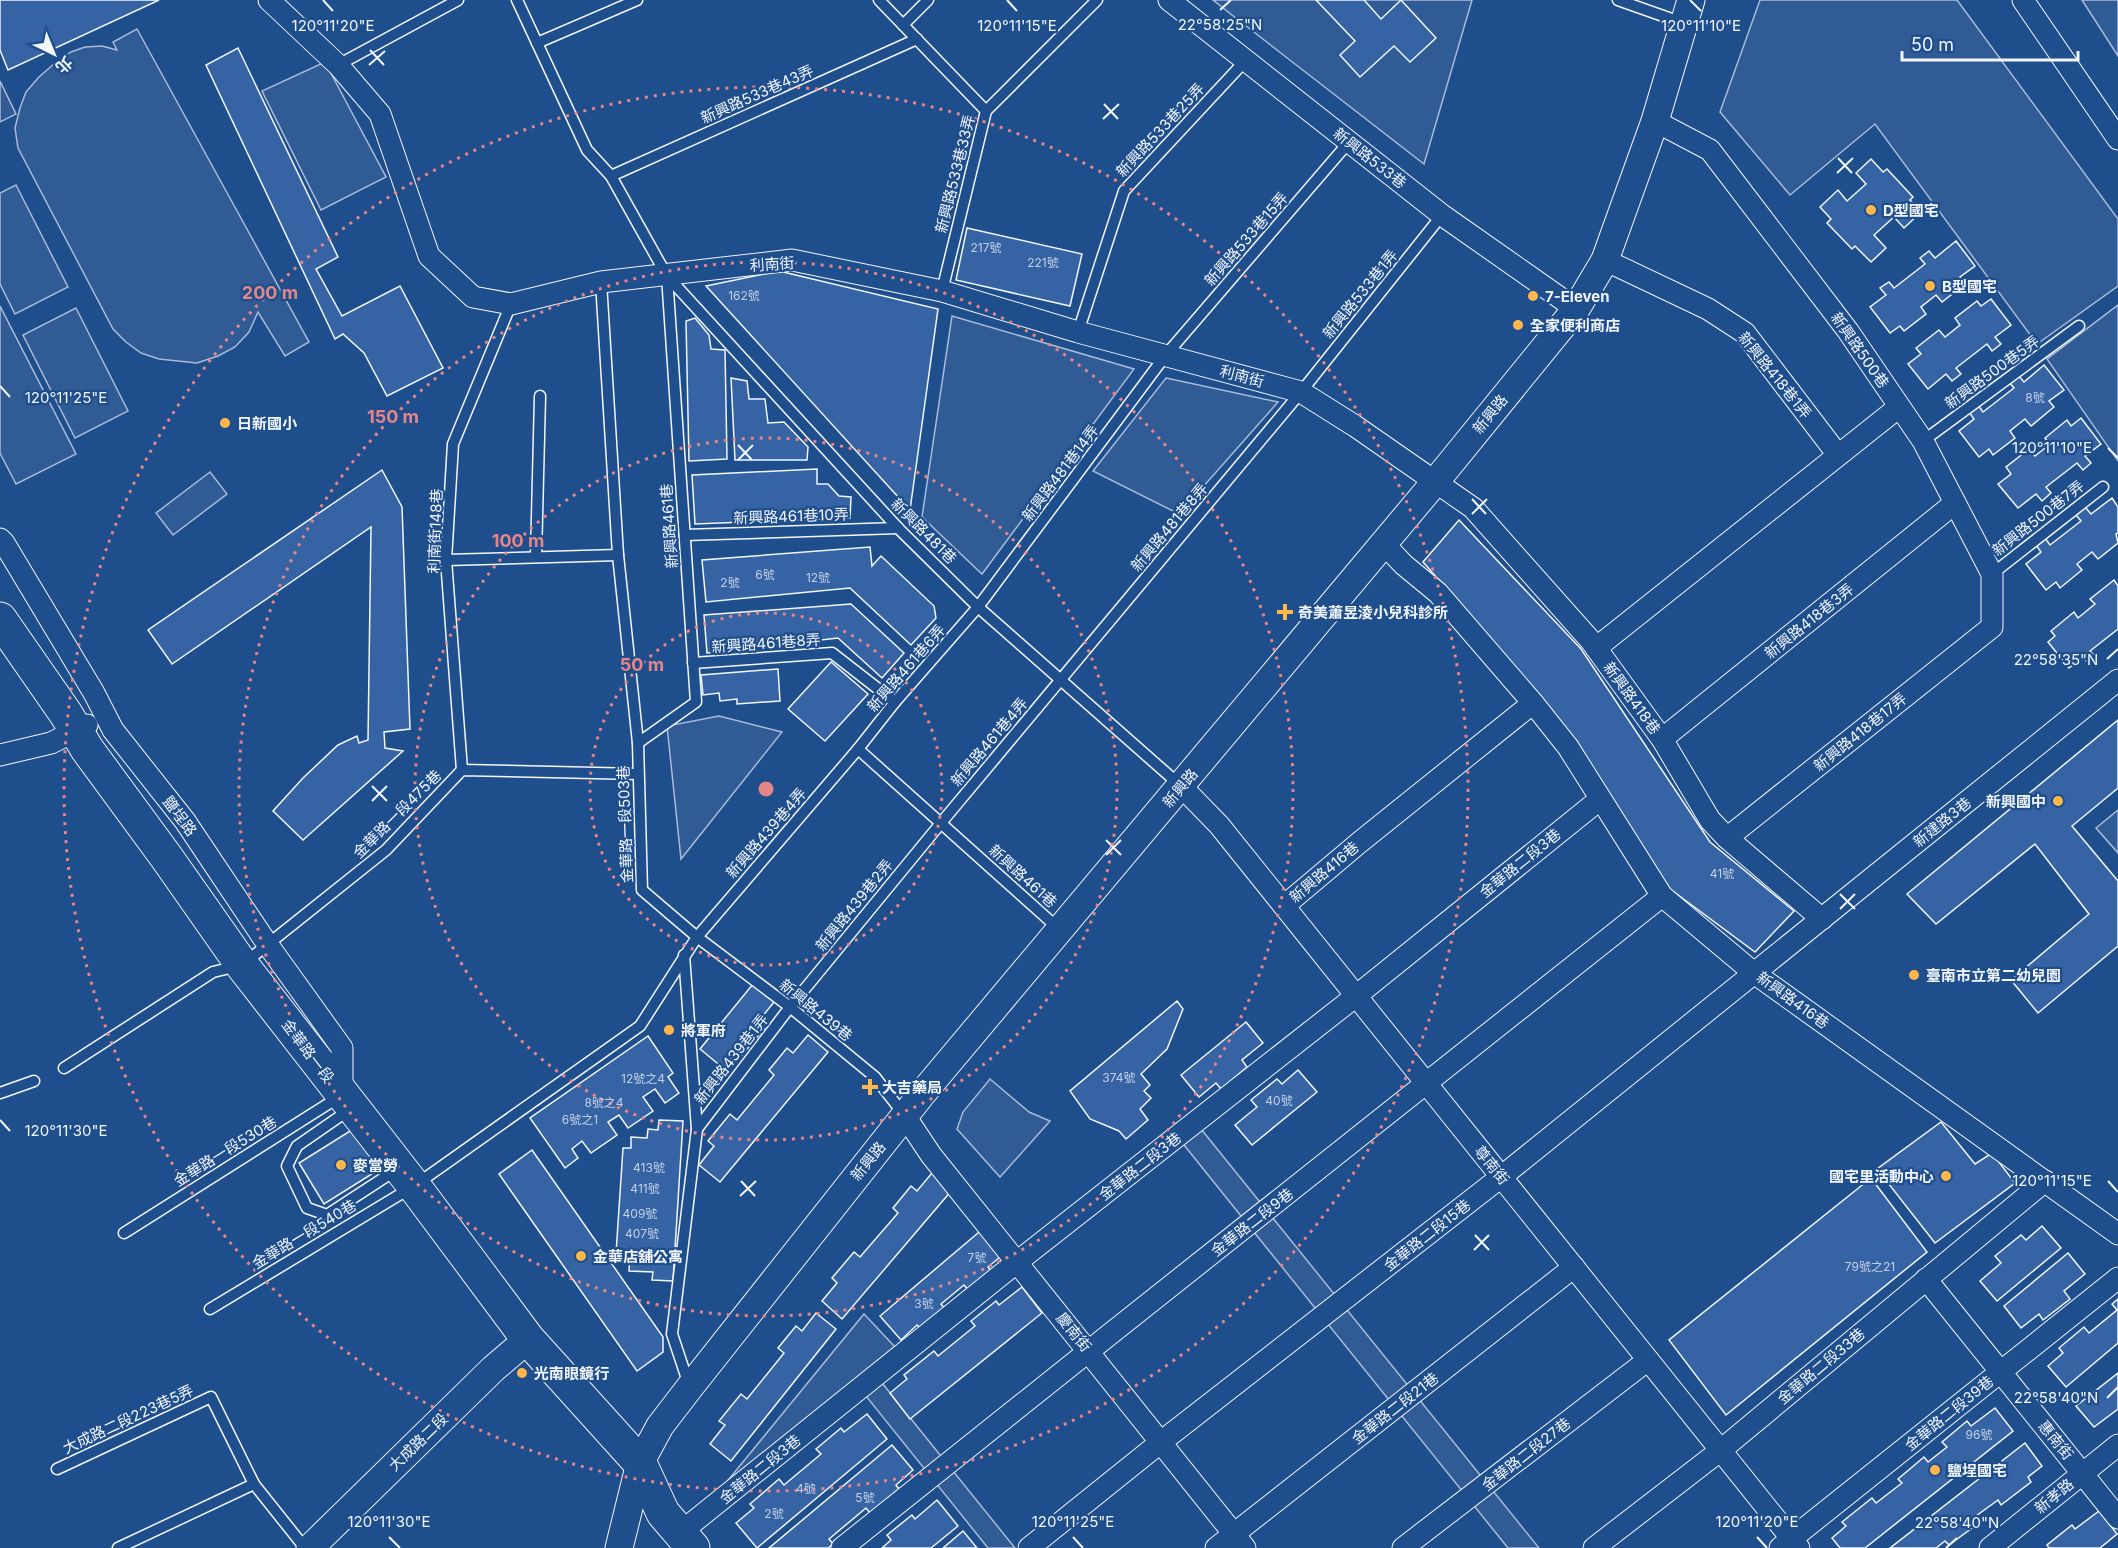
<svg xmlns="http://www.w3.org/2000/svg" width="2118" height="1548" viewBox="0 0 2118 1548" font-family="Inter,'Noto Sans TC',sans-serif">
	<rect width="100%" height="100%" fill="#1f4e8c"/>
	<!-- built -->
	<g fill="#305b95" stroke="#a8bbd7" stroke-width="1.5">
		<path d="M1213 0H1472L1424 164 1237 19Z"/>
		<path d="M1760 0H1957L2118 219V286L2037 344 1875 124 1790 195 1720 112Z"/>
		<path d="M2082 0H2118V56Z"/>
		<path d="M137 29 309 342 285 356 258 312 249 332 235 347 218 356 197 363 159 359 141 353 126 342 113 329 18 148 15 128 20 108 26 92 39 77 55 63 71 52 85 47 102 46 117 50 113 42Z"/>
		<path d="M325 62 386 177 321 210 262 91Z"/>
		<path d="M0 81 16 114 0 122Z"/>
		<path d="M16 185 68 287 15 314 0 284V193Z"/>
		<path d="M2118 305V461L2047 359Z"/>
		<path d="M0 306 76 454 16 484 0 453Z"/>
		<path d="M76 308 128 411 75 438 23 335Z"/>
		<path d="M952 316 1134 369 982 574 922 517Z"/>
		<path d="M1166 378 1278 402 1179 514 1093 471Z"/>
		<path d="M210 472 227 494 173 535 156 513Z"/>
		<path d="M719 716 782 732 681 859 667 726Z"/>
		<path d="M2118 810V853L2096 828Z"/>
		<path d="M990 1079 1029 1112 1050 1121 1000 1177 957 1129 963 1112Z"/>
		<path d="M1197 1124 1539 1548H1508L1180 1140Z"/>
		<path d="M864 1314 895 1347 870 1368 1015 1548H988L854 1381 725 1484Z"/>
	</g>
	<!-- building -->
	<g fill="#3563a3" stroke="#f2f6ff" stroke-width="1.5">
		<path d="M0 0H159L8 70 0 50Z"/>
		<path d="M1316 0H1364L1381 19 1401 0 1436 38 1410 62 1394 46 1360 77 1340 55 1355 41Z"/>
		<path d="M238 48 338 257 316 269 342 316 400 286 443 368 387 396 364 353 343 334 335 339 206 65Z"/>
		<path d="M1871 159 1883 172 1887 169 1913 197 1910 200 1921 212 1904 228 1894 217 1874 235 1886 248 1871 262 1855 246 1852 249 1827 223 1831 219 1820 207 1838 190 1847 201 1866 184 1856 173Z"/>
		<path d="M967 228 1082 254 1070 306 956 280Z"/>
		<path d="M1956 241 1975 266 1960 277 1965 284 1942 302 1936 295 1921 307 1926 314 1904 331 1900 326 1890 333 1870 307 1886 295 1880 288 1889 282 1894 288 1925 264 1920 258 1929 251 1935 258Z"/>
		<path d="M779 271 938 309 910 510 706 286Z"/>
		<path d="M1991 299 2011 325 1995 337 2001 344 1992 351 1987 344 1956 368 1961 374 1952 381 1946 374 1928 389 1908 364 1921 354 1916 348 1939 330 1945 337 1960 325 1955 318 1977 301 1981 306Z"/>
		<path d="M695 318 709 335 711 349 725 350 727 459 689 461 686 321Z"/>
		<path d="M2044 365 2064 390 2049 401 2054 407 2031 426 2025 419 2010 431 2015 438 1993 455 1989 449 1979 457 1959 431 1974 419 1969 412 1978 405 1983 412 2014 388 2009 382 2018 375 2024 382Z"/>
		<path d="M731 378 747 381 749 399H765L768 423 784 422 808 447 807 460H735Z"/>
		<path d="M2081 418 2101 444 2085 456 2091 463 2083 470 2077 463 2046 487 2051 493 2042 501 2036 494 2018 508 1998 484 2011 474 2006 467 2029 449 2035 456 2050 444 2045 438 2067 420 2071 426Z"/>
		<path d="M817 469V484H828L839 496 851 497 850 518 695 524 692 475Z"/>
		<path d="M382 470 402 507 410 729 384 732 385 748 403 751 303 840 273 811 303 778 338 745 357 736 359 743 368 740 371 527 172 664 148 630Z"/>
		<path d="M2112 498 2118 507V533L2116 534 2118 543 2098 559 2092 552 2077 564 2082 570 2060 588 2056 582 2046 590 2026 564 2041 552 2036 545 2045 538 2050 545 2081 521 2076 515 2085 507 2091 514Z"/>
		<path d="M1459 520 1581 649 1710 842 1794 911 1755 952 1666 886 1538 693 1423 562Z"/>
		<path d="M870 547 872 566 881 556 934 606 936 618 911 645 850 588 706 602 702 560Z"/>
		<path d="M2114 580 2118 586V629L2090 651 2095 656 2087 662 2083 657 2069 668 2048 642 2055 636 2051 631 2074 612 2078 618 2095 604 2090 599Z"/>
		<path d="M851 604 904 653 882 678 838 638 707 653 704 615Z"/>
		<path d="M831 662 868 694 825 741 788 709Z"/>
		<path d="M778 669 780 701 737 704V699L720 701 719 693 703 695 701 675Z"/>
		<path d="M2118 720V788L2072 826 2118 881V946L2038 1013 2011 980 2089 914 2035 844 1936 924 1907 894Z"/>
		<path d="M753 984 774 1002 757 1023 764 1029 742 1055 737 1050 723 1068 700 1049Z"/>
		<path d="M1177 1001 1183 1009 1167 1049 1141 1074 1150 1085 1144 1091 1151 1098 1140 1109 1148 1120 1126 1139 1119 1131 1090 1119 1070 1091Z"/>
		<path d="M1246 1022 1263 1043 1242 1060 1247 1067 1221 1089 1216 1083 1199 1097 1181 1075Z"/>
		<path d="M808 1035 828 1052 720 1182 699 1165 714 1146 708 1141 730 1114 737 1120 774 1075 769 1070 787 1048 793 1053Z"/>
		<path d="M648 1036 673 1073 668 1077 679 1093 665 1103 655 1089 643 1097 653 1111 628 1128 619 1115 608 1122 617 1135 591 1153 582 1141 572 1149 578 1158 565 1168 530 1118Z"/>
		<path d="M1298 1070 1317 1092 1252 1145 1235 1125 1257 1107 1251 1100 1277 1079 1282 1084Z"/>
		<path d="M659 1120 683 1121 673 1281 652 1280 653 1272 629 1271 630 1255 616 1254 623 1148H631V1137L647 1138 648 1129 658 1130Z"/>
		<path d="M1941 1122 1975 1164 1992 1153 2015 1183 1935 1243 1877 1169Z"/>
		<path d="M358 1126 383 1167 324 1204 299 1163Z"/>
		<path d="M532 1150 663 1337V1352L637 1371 499 1174Z"/>
		<path d="M932 1173 952 1190 842 1319 822 1301 837 1283 832 1278 854 1252 860 1257 898 1213 893 1208 911 1186 917 1191Z"/>
		<path d="M1871 1178 1927 1252 1726 1415 1669 1340Z"/>
		<path d="M2042 1226 2061 1248 1997 1301 1980 1281 2001 1263 1995 1256 2021 1235 2026 1240Z"/>
		<path d="M985 1227 1006 1252 988 1267 992 1272 969 1291 964 1285 941 1304 946 1310 922 1330 917 1325 901 1340 880 1316Z"/>
		<path d="M2068 1253 2085 1274 2064 1291 2070 1299 2043 1320 2039 1314 2021 1328 2004 1306Z"/>
		<path d="M1022 1287 1042 1313 910 1419 890 1393 907 1379 904 1375 934 1351 938 1356 975 1326 971 1321 996 1301 999 1305Z"/>
		<path d="M2118 1299V1343L2066 1387 2048 1366 2063 1353 2059 1348 2084 1327 2089 1333 2117 1310 2112 1304Z"/>
		<path d="M816 1313 836 1329 731 1461 710 1444 725 1425 719 1421 741 1394 747 1399 784 1353 778 1348 796 1326 802 1331Z"/>
		<path d="M2118 1373V1409L2094 1427 2076 1406Z"/>
		<path d="M1995 1408 2013 1431 1865 1548H1840L1832 1538 1846 1526 1842 1522 1872 1498 1876 1503 1902 1483 1898 1479 1924 1457 1928 1462 1947 1447 1942 1442 1967 1421 1971 1426Z"/>
		<path d="M867 1414 887 1439 757 1548 736 1523 754 1508 750 1504 779 1479 784 1485 821 1454 816 1449 841 1428 844 1432Z"/>
		<path d="M2025 1443 2042 1466 2028 1477 2031 1482 2001 1505 1998 1500 1972 1519 1976 1525 1949 1545 1945 1541 1936 1548H1890Z"/>
		<path d="M892 1445 913 1470 896 1485 899 1489 870 1513 866 1508 829 1539 833 1544 828 1548H769Z"/>
		<path d="M937 1500 958 1526 931 1548H882L891 1540 887 1535 912 1515 915 1519Z"/>
		<path d="M2099 1511 2117 1534 2100 1548H2049L2047 1545 2072 1525 2075 1529Z"/>
		<path d="M963 1531 977 1548H943Z"/>
	</g>
	<g fill="none" stroke-linecap="round" stroke-linejoin="round">
		<defs>
			<g id="service">
				<path d="M517 0 587 150 611 176 667 276 898 528 978 607 1181 786"/>
				<path d="M879 0 986 111"/>
				<path d="M1618 0 1683 23"/>
				<path d="M903 25 928 0"/>
				<path d="M537 43 637 0"/>
				<path d="M338 65 458 0"/>
				<path d="M611 176 917 39"/>
				<path d="M942 291 986 111 1097 0"/>
				<path d="M1078 332 1124 191 1246 60"/>
				<path d="M1923 441 2079 326"/>
				<path d="M685 535 898 528"/>
				<path d="M536 557 540 396"/>
				<path d="M446 560 618 555"/>
				<path d="M1992 574 2103 487"/>
				<path d="M693 663 832 653 895 702"/>
				<path d="M638 743 696 702 667 276"/>
				<path d="M858 749 1059 929"/>
				<path d="M462 770 446 560 453 444 511 304"/>
				<path d="M684 955 697 1129 672 1334 689 1385"/>
				<path d="M64 1068 213 972 242 965 386 850 462 770 638 774"/>
				<path d="M0 1093 34 1081"/>
				<path d="M349 1110 297 1146 287 1166 307 1208 327 1215 396 1170"/>
				<path d="M905 1116 875 1077 790 1007 697 937 858 749 895 702 978 607 1165 356 1349 142"/>
				<path d="M697 1129 790 1007 941 823 1301 392 1442 215"/>
				<path d="M124 1233 339 1097"/>
				<path d="M210 1309 414 1186 640 1026 697 937 642 890 638 743 618 555 601 282"/>
				<path d="M57 1469 211 1397 254 1484 305 1548"/>
				<path d="M118 1548 254 1484"/>
			</g>
			<g id="minor">
				<path d="M269 0 338 65 380 114 429 256 473 297 511 304 601 282 792 260 942 291 1078 332 1301 392 1355 426 1473 508 1591 641 1662 739 1710 820 1727 838 1822 919"/>
				<path d="M1169 0 1442 215 1576 309"/>
				<path d="M2023 0 2118 139"/>
				<path d="M1655 121 1710 150 1848 331 1923 441 1992 574V627L1727 838"/>
				<path d="M1605 260 1708 309 1745 333 1838 455"/>
				<path d="M0 539 4 543 94 693 113 730 185 821 268 945 342 1048V1095"/>
				<path d="M1383 543 1404 565 1438 593 1533 703 1568 747 1662 896 1754 973 2118 1234"/>
				<path d="M1596 648 1899 407"/>
				<path d="M1662 739 1955 503"/>
				<path d="M0 755 51 743 87 725"/>
				<path d="M1181 786 1219 825 1799 1548"/>
				<path d="M1284 906 1360 842 1533 703"/>
				<path d="M905 1116 931 1155 1245 1548"/>
				<path d="M1926 1279 2118 1518"/>
				<path d="M681 1532 1017 1262 1356 996 1599 800"/>
				<path d="M842 1548C1114 1329 1389 1115 1662 896"/>
				<path d="M1029 1548 1161 1442 1501 1177 2118 680"/>
				<path d="M1216 1548 1574 1267"/>
				<path d="M1403 1548 1648 1360"/>
				<path d="M1594 1548 1721 1450 2045 1181"/>
				<path d="M1780 1548 2118 1278"/>
				<path d="M1990 1548 2118 1445"/>
			</g>
			<g id="tertiary">
				<path d="M310 1548 493 1369 528 1339"/>
				<path d="M619 1548 640 1463 660 1426 690 1387 921 1095 1436 481 1576 309 1605 260 1655 121 1691 0"/>
			</g>
			<path id="primary" d="M0 619 66 714 87 749 167 858 242 965 414 1186 528 1339 640 1463 663 1513 693 1548"/>
		</defs>
		<!-- service casing -->
		<use href="#service" stroke="#f2f6ff" stroke-width="13"/>
		<!-- minor casing -->
		<use href="#minor" stroke="#f2f6ff" stroke-width="23"/>
		<!-- tertiary casing -->
		<use href="#tertiary" stroke="#f2f6ff" stroke-width="29"/>
		<!-- primary casing -->
		<use href="#primary" stroke="#f2f6ff" stroke-width="35"/>
		<!-- service -->
		<use href="#service" stroke="#1f4e8c" stroke-width="10"/>
		<!-- minor -->
		<use href="#minor" stroke="#1f4e8c" stroke-width="21"/>
		<!-- tertiary -->
		<use href="#tertiary" stroke="#1f4e8c" stroke-width="27"/>
		<!-- primary -->
		<use href="#primary" stroke="#1f4e8c" stroke-width="33"/>
	</g>
	<!-- ticks -->
	<path fill="none" stroke="#f2f6ff" stroke-width="2" d="M323 0 333 11M1007 0 1017 11M1690 0 1701 11M1220 10 1231 0M370 50 384 65M369 65 385 51M1104 104 1118 119M1103 119 1119 104M1838 158 1852 173M1837 173 1853 158M0 386 10 397M738 445 752 460M2108 448 2118 458M738 460 753 445M1472 499 1486 514M1472 514 1487 499M2107 659 2118 649M372 786 387 801M372 801 387 786M1106 840 1121 855M1106 855 1121 840M1840 894 1855 909M1840 909 1855 894M0 1120 10 1131M741 1181 755 1196M2108 1181 2118 1192M740 1196 756 1181M1475 1235 1489 1250M1474 1250 1489 1235M2107 1398 2118 1387M389 1537 400 1548M1073 1537 1083 1548M1757 1537 1767 1548M1946 1548 1957 1538"/>
	<!-- distance rings -->
	<g fill="none" stroke="#e38589" stroke-width="3" stroke-dasharray="3 6">
		<circle cx="766" cy="789" r="176"/>
		<circle cx="766" cy="789" r="351"/>
		<circle cx="766" cy="789" r="527"/>
		<circle cx="766" cy="789" r="702"/>
	</g>
	<!-- markers -->
	<g fill="#ffb74d" stroke="#1f4e8c" stroke-width="2">
		<circle cx="1871" cy="210" r="6"/>
		<circle cx="1930" cy="286" r="6"/>
		<circle cx="1533" cy="296" r="6"/>
		<circle cx="1518" cy="325" r="6"/>
		<circle cx="225" cy="423" r="6"/>
		<path d="M1282 603h6v6h6v6h-6v6h-6v-6h-6v-6h6z"/>
		<circle cx="2058" cy="801" r="6"/>
		<circle cx="1914" cy="975" r="6"/>
		<circle cx="669" cy="1030" r="6"/>
		<path d="M867 1078h6v6h6v6h-6v6h-6v-6h-6v-6h6z"/>
		<circle cx="341" cy="1165" r="6"/>
		<circle cx="1946" cy="1176" r="6"/>
		<circle cx="581" cy="1256" r="6"/>
		<circle cx="522" cy="1373" r="6"/>
		<circle cx="1935" cy="1470" r="6"/>
	</g>
	<g text-anchor="middle" dominant-baseline="central" stroke-width="4.5" stroke-linejoin="round" paint-order="stroke">
		<!-- number labels -->
		<g font-size="12" fill="#c3d1e8">
			<text x="986" y="247">217號</text>
			<text x="1043" y="262">221號</text>
			<text x="744" y="295">162號</text>
			<text x="2035" y="397">8號</text>
			<text x="765" y="574">6號</text>
			<text x="818" y="577">12號</text>
			<text x="730" y="582">2號</text>
			<text x="1722" y="873">41號</text>
			<text x="1119" y="1077">374號</text>
			<text x="643" y="1078">12號之4</text>
			<text x="1279" y="1100">40號</text>
			<text x="604" y="1102">8號之4</text>
			<text x="580" y="1119">6號之1</text>
			<text x="649" y="1167">413號</text>
			<text x="645" y="1188">411號</text>
			<text x="640" y="1213">409號</text>
			<text x="642" y="1233">407號</text>
			<text x="977" y="1257">7號</text>
			<text x="1870" y="1266">79號之21</text>
			<text x="924" y="1303">3號</text>
			<text x="1979" y="1434">96號</text>
			<text x="806" y="1488">4號</text>
			<text x="865" y="1497">5號</text>
			<text x="774" y="1513">2號</text>
		</g>
		<!-- street labels -->
		<g font-size="15" fill="#f2f6ff" stroke="#1f4e8c">
			<text transform="translate(757 94) rotate(-24)">新興路533巷43弄</text>
			<text transform="translate(1160 130) rotate(-47)">新興路533巷25弄</text>
			<text transform="translate(1370 158) rotate(38)">新興路533巷</text>
			<text transform="translate(955 174) rotate(-76)">新興路533巷33弄</text>
			<text transform="translate(1246 239) rotate(-49)">新興路533巷15弄</text>
			<text transform="translate(772 264) rotate(-4)">利南街</text>
			<text transform="translate(1360 294) rotate(-51)">新興路533巷1弄</text>
			<text transform="translate(1860 350) rotate(55)">新興路500巷</text>
			<text transform="translate(1992 372) rotate(-36)">新興路500巷5弄</text>
			<text transform="translate(1775 375) rotate(51)">新興路418巷1弄</text>
			<text transform="translate(1242 376) rotate(15)">利南街</text>
			<text transform="translate(1490 414) rotate(-51)">新興路</text>
			<text transform="translate(1060 473) rotate(-53)">新興路481巷14弄</text>
			<text transform="translate(791 516) rotate(-2)">新興路461巷10弄</text>
			<text transform="translate(2038 518) rotate(-38)">新興路500巷7弄</text>
			<text transform="translate(669 526) rotate(-94)">新興路461巷</text>
			<text transform="translate(1169 527) rotate(-50)">新興路481巷8弄</text>
			<text transform="translate(435 531) rotate(-88)">利南街148巷</text>
			<text transform="translate(924 531) rotate(45)">新興路481巷</text>
			<text transform="translate(1809 621) rotate(-39)">新興路418巷3弄</text>
			<text transform="translate(766 643) rotate(-4)">新興路461巷8弄</text>
			<text transform="translate(906 668) rotate(-49)">新興路461巷6弄</text>
			<text transform="translate(1632 698) rotate(54)">新興路418巷</text>
			<text transform="translate(1860 732) rotate(-39)">新興路418巷17弄</text>
			<text transform="translate(989 742) rotate(-50)">新興路461巷4弄</text>
			<text transform="translate(1180 788) rotate(-50)">新興路</text>
			<text transform="translate(397 814) rotate(-45)">金華路一段475巷</text>
			<text transform="translate(180 816) rotate(53)">鹽埕路</text>
			<text transform="translate(1942 822) rotate(-39)">新建路3巷</text>
			<text transform="translate(625 824) rotate(-92)">金華路一段503巷</text>
			<text transform="translate(766 833) rotate(-49)">新興路439巷4弄</text>
			<text transform="translate(1520 863) rotate(-39)">金華路二段3巷</text>
			<text transform="translate(1324 872) rotate(-40)">新興路416巷</text>
			<text transform="translate(1023 876) rotate(42)">新興路461巷</text>
			<text transform="translate(854 905) rotate(-51)">新興路439巷2弄</text>
			<text transform="translate(1793 1000) rotate(36)">新興路416巷</text>
			<text transform="translate(816 1010) rotate(39)">新興路439巷</text>
			<text transform="translate(308 1051) rotate(53)">金華路一段</text>
			<text transform="translate(731 1059) rotate(-52)">新興路439巷1弄</text>
			<text transform="translate(225 1151) rotate(-32)">金華路一段530巷</text>
			<text transform="translate(868 1161) rotate(-51)">新興路</text>
			<text transform="translate(1492 1165) rotate(51)">尊南街</text>
			<text transform="translate(1140 1166) rotate(-38)">金華路二段3巷</text>
			<text transform="translate(1252 1222) rotate(-38)">金華路二段9巷</text>
			<text transform="translate(304 1234) rotate(-31)">金華路一段540巷</text>
			<text transform="translate(1427 1235) rotate(-38)">金華路二段15巷</text>
			<text transform="translate(1074 1332) rotate(51)">慶南街</text>
			<text transform="translate(1821 1366) rotate(-40)">金華路二段33巷</text>
			<text transform="translate(1395 1408) rotate(-38)">金華路二段21巷</text>
			<text transform="translate(1949 1413) rotate(-39)">金華路二段39巷</text>
			<text transform="translate(128 1419) rotate(-25)">大成路二段223巷5弄</text>
			<text transform="translate(2056 1440) rotate(51)">惠南街</text>
			<text transform="translate(418 1442) rotate(-44)">大成路二段</text>
			<text transform="translate(1526 1454) rotate(-38)">金華路二段27巷</text>
			<text transform="translate(760 1469) rotate(-39)">金華路二段3巷</text>
			<text transform="translate(2054 1496) rotate(-39)">新孝路</text>
		</g>
		<!-- poi labels -->
		<g font-size="15" font-weight="bold" fill="#f2f6ff" stroke="#1f4e8c" text-anchor="start">
			<text x="1883" y="210">D型國宅</text>
			<text x="1942" y="286">B型國宅</text>
			<text x="1545" y="296">7-Eleven</text>
			<text x="1530" y="325">全家便利商店</text>
			<text x="237" y="423">日新國小</text>
			<text x="1298" y="612">奇美蕭昱淩小兒科診所</text>
			<text x="2046" y="801" text-anchor="end">新興國中</text>
			<text x="1926" y="975">臺南市立第二幼兒園</text>
			<text x="681" y="1030">將軍府</text>
			<text x="882" y="1087">大吉藥局</text>
			<text x="353" y="1165">麥當勞</text>
			<text x="1934" y="1176" text-anchor="end">國宅里活動中心</text>
			<text x="593" y="1256">金華店舖公寓</text>
			<text x="534" y="1373">光南眼鏡行</text>
			<text x="1947" y="1470">鹽埕國宅</text>
		</g>
	</g>
	<g font-size="15" text-anchor="middle" fill="#f2f6ff" stroke="#1f4e8c" stroke-width="4.5" stroke-linejoin="round" paint-order="stroke">
		<text x="1220" y="30">22°58'25"N</text>
		<text x="333" y="31">120°11'20"E</text>
		<text x="1017" y="31">120°11'15"E</text>
		<text x="1701" y="31">120°11'10"E</text>
		<text x="66" y="403">120°11'25"E</text>
		<text x="2052" y="453">120°11'10"E</text>
		<text x="2056" y="665">22°58'35"N</text>
		<text x="66" y="1136">120°11'30"E</text>
		<text x="2052" y="1186">120°11'15"E</text>
		<text x="2056" y="1403">22°58'40"N</text>
		<text x="389" y="1527">120°11'30"E</text>
		<text x="1073" y="1527">120°11'25"E</text>
		<text x="1757" y="1527">120°11'20"E</text>
		<text x="1957" y="1528">22°58'40"N</text>
	</g>
	<circle cx="766" cy="789" r="9" fill="#e38589" stroke="#1f4e8c" stroke-width="3"/>
	<g font-size="18" text-anchor="middle" font-weight="bold" fill="#e38589" stroke="#1f4e8c" stroke-width="4.5" stroke-linejoin="round" paint-order="stroke">
		<text x="270" y="299">200 m</text>
		<text x="393" y="423">150 m</text>
		<text x="518" y="547">100 m</text>
		<text x="642" y="671">50 m</text>
	</g>
	<!-- north arrow -->
	<g transform="translate(54 54) rotate(137)" stroke="#1f4e8c" stroke-width="4.5" paint-order="stroke">
	<path d="M0-4.5L10 22L0 15L-10 22Z" fill="#f2f6ff"/>
	<text y="-9" font-size="16" font-weight="bold" text-anchor="middle" fill="#f2f6ff">北</text>
	</g>
	<!-- scale -->
	<path d="M1902 51v9h176v-9" fill="none" stroke="#f2f6ff" stroke-width="3"/>
	<text x="1911" y="51" font-size="18" fill="#f2f6ff" stroke="#1f4e8c" stroke-width="4.5" paint-order="stroke">50 m</text>
</svg>
